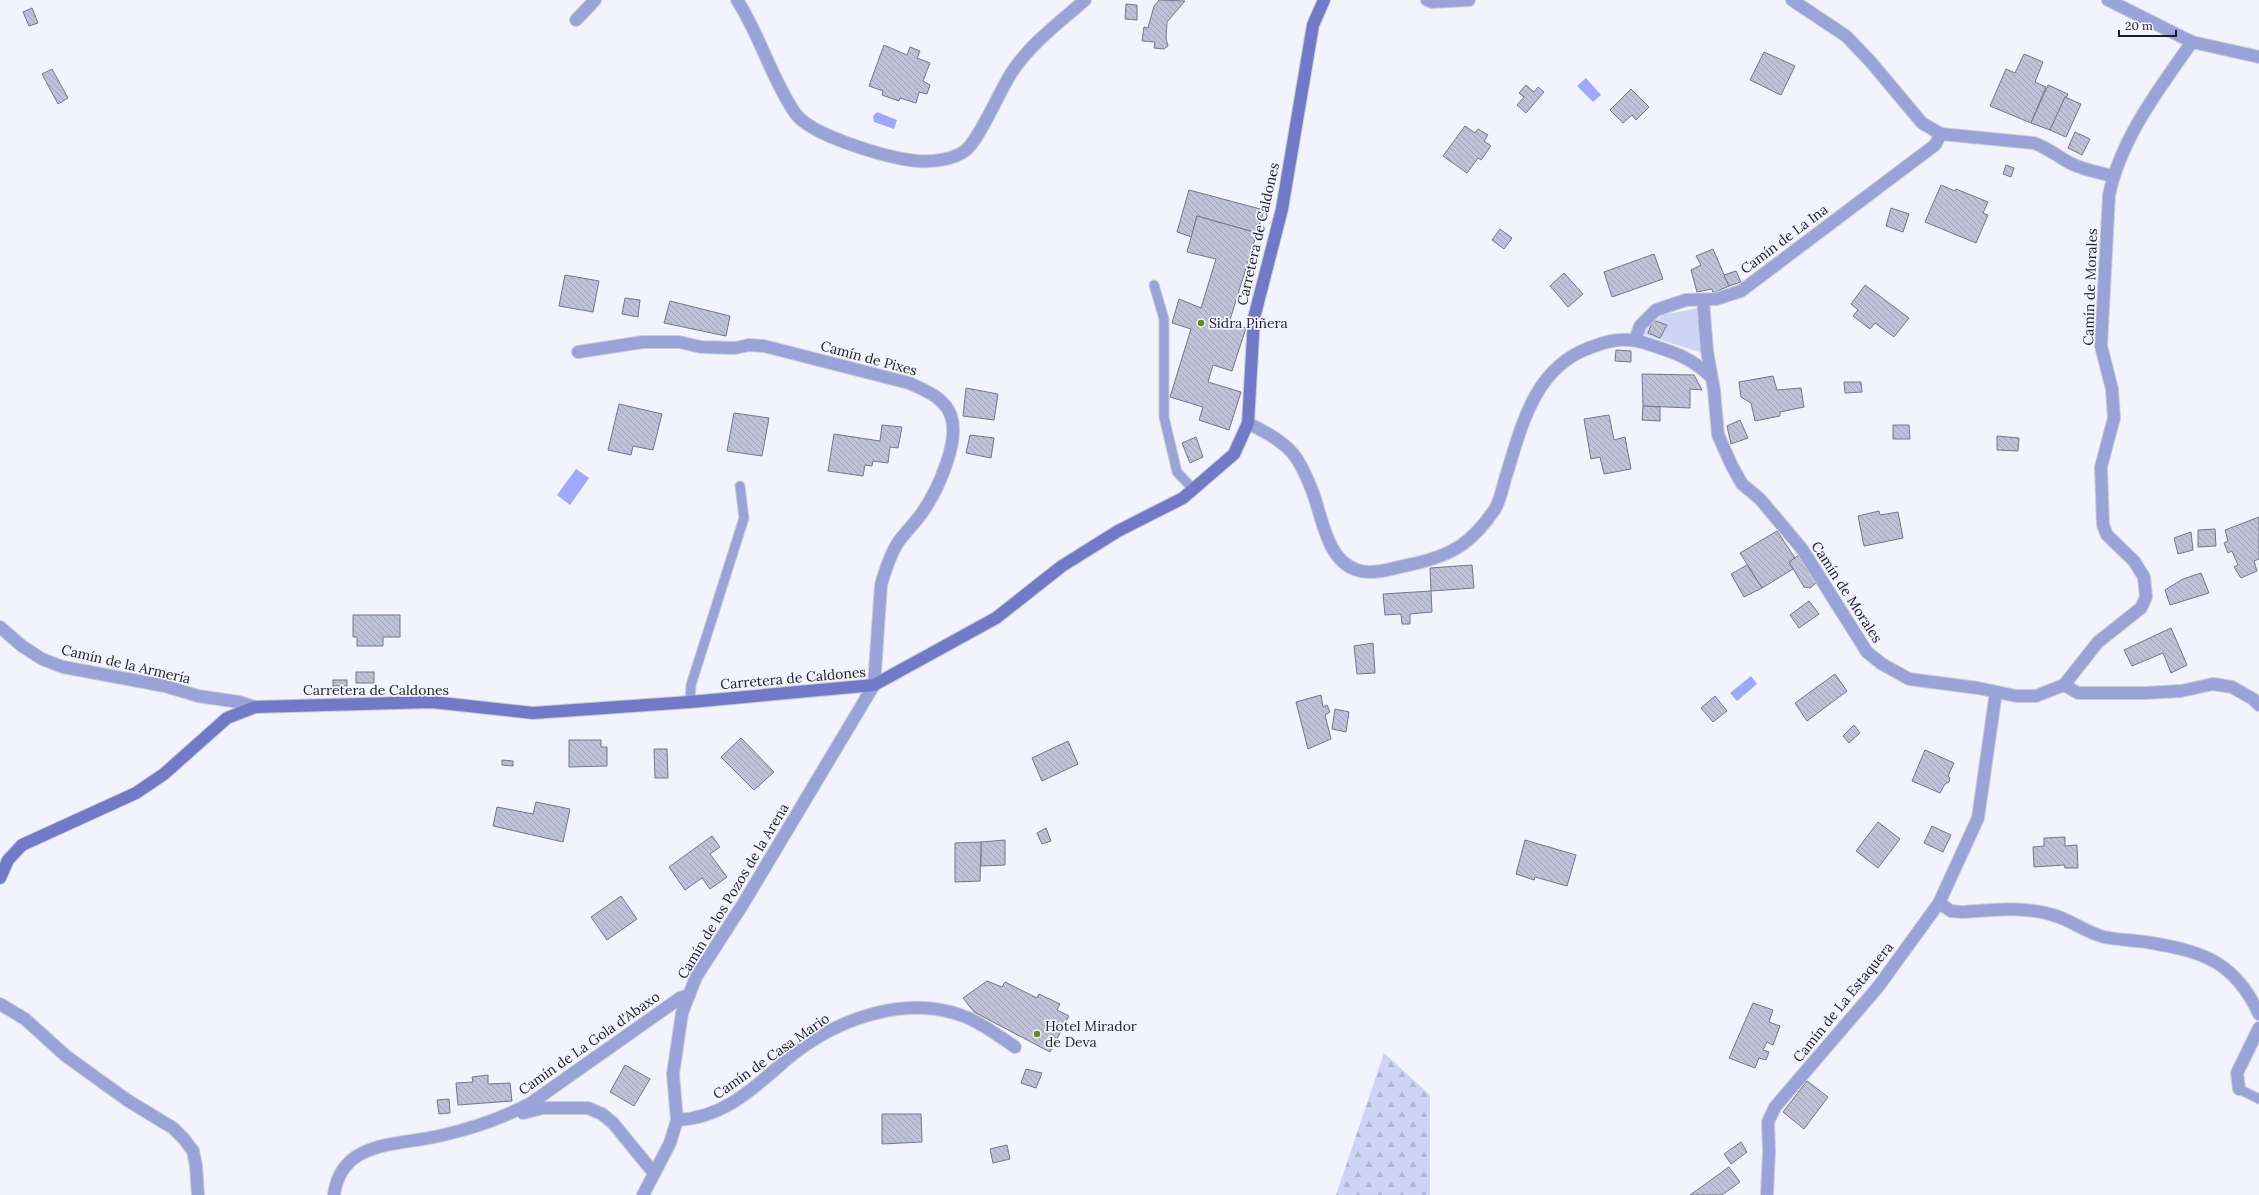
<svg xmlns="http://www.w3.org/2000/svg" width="2259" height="1195" viewBox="0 0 2259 1195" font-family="Lora,serif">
	<defs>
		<pattern id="forest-firs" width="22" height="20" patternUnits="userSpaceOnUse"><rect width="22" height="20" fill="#ced4f6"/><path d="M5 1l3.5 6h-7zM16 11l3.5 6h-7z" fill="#b0b6d3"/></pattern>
		<pattern id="building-back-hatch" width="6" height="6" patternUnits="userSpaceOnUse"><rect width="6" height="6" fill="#bec1d7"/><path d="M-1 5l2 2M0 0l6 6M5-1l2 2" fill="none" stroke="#a3a5b8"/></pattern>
	</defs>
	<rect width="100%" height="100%" fill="#f2f3fc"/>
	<!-- green -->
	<path fill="#ced4f6" d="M1699 308 1702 353 1643 334 1662 315Z"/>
	<!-- forest -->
	<path fill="url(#forest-firs)" d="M1384 1053 1430 1095V1195H1336Z"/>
	<!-- water -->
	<g fill="#a0a9f9">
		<path d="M1586 78 1601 95 1593 102 1577 86Z"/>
		<path d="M877 112 897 120 894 129 874 122 873 116Z"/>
		<path d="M576 469 589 478 570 505 557 495Z"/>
		<path d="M1751 676 1757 684 1737 701 1730 693Z"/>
	</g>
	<!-- building -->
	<g fill="url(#building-back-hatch)" stroke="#74778a">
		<path d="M1159 0 1185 1 1167 22 1166 38 1168 46 1164 49 1154 48 1155 42 1142 41 1144 27 1148 28 1154 6Z"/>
		<path d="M1126 4 1137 5V20L1125 19Z"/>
		<path d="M32 8 38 23 29 26 23 12Z"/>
		<path d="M884 45 907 55 910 47 920 51 917 58 930 63 923 81 930 85 927 94 919 92 916 103 900 98 899 101 882 95 883 91 869 86Z"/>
		<path d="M1764 52 1795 66 1781 95 1750 80Z"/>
		<path d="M2024 54 2043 62 2035 82 2046 87 2031 123 1990 106 2006 69 2015 73Z"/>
		<path d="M52 69 68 98 58 104 42 74Z"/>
		<path d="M1526 85 1534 92 1538 87 1544 92 1526 113 1517 105 1524 97 1519 93Z"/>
		<path d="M2048 85 2068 94 2050 130 2031 123Z"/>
		<path d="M1631 89 1649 107 1636 120 1632 115 1623 123 1610 110Z"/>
		<path d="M2065 97 2081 104 2066 137 2050 130Z"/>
		<path d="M1465 126 1475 133 1478 129 1488 135 1484 141 1491 146 1481 160 1478 158 1467 173 1443 156Z"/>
		<path d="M2075 132 2090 139 2082 155 2068 148Z"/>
		<path d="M2006 165 2014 168 2011 177 2003 174Z"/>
		<path d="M1941 185 1955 191 1956 189 1988 202 1983 213 1988 215 1976 243 1925 222Z"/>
		<path d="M1189 190 1264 210 1257 233 1197 216 1192 237 1177 232Z"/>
		<path d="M1891 208 1909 214 1903 232 1886 226Z"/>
		<path d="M1197 216 1257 233 1229 323 1246 328 1232 371 1213 365 1208 382 1241 392 1229 430 1199 420 1203 407 1170 397 1191 329 1172 323 1179 299 1201 308 1216 259 1187 252Z"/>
		<path d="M1500 229 1512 238 1504 249 1492 240Z"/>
		<path d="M1713 249 1729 286 1713 293 1712 289 1697 292 1691 270 1701 265 1696 256Z"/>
		<path d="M1654 254 1663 279 1612 297 1604 272Z"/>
		<path d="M1736 271 1741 282 1729 286 1724 275Z"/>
		<path d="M1564 273 1583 294 1568 307 1550 286Z"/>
		<path d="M565 275 599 281 593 312 559 306Z"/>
		<path d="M1865 285 1909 318 1894 337 1875 323 1870 329 1853 316 1858 310 1851 304Z"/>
		<path d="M625 298 640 300 638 317 622 314Z"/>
		<path d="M670 301 730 316 726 336 664 323Z"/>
		<path d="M1653 320 1667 325 1660 338 1648 333Z"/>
		<path d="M1616 350 1631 351V362L1615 361Z"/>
		<path d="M1642 374 1694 375 1702 390 1690 389V408L1643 406Z"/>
		<path d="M1773 376 1777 390 1801 388 1804 407 1780 412V416L1755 421 1751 403 1741 397 1739 382Z"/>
		<path d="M1844 382H1861L1862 392 1845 393Z"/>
		<path d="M966 388 998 394 994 420 963 416Z"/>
		<path d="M619 404 662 414 653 450 633 446 631 455 608 450Z"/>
		<path d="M1643 406 1660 407V421L1642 420Z"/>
		<path d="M734 413 769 418 762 456 727 451Z"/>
		<path d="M1609 415 1614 440 1625 437 1631 469 1604 474 1600 457 1591 459 1584 419Z"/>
		<path d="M1740 420 1748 438 1731 444 1727 426Z"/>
		<path d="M882 425 902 427 898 448 890 447 888 463 873 461 872 466 865 465 863 476 828 471 834 434 880 441Z"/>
		<path d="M1893 425H1909L1910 439H1893Z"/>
		<path d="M970 435 994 438 991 458 966 453Z"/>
		<path d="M1997 436 2019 438 2018 451 1997 450Z"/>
		<path d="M1196 437 1203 457 1190 463 1182 443Z"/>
		<path d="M1879 511 1880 515 1898 512 1903 538 1864 546 1858 516Z"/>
		<path d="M2259 517V559L2254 561 2257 571 2241 578 2234 567 2238 565 2232 551 2228 553 2224 543 2228 541 2225 530Z"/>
		<path d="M2215 529 2216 546 2198 547V530Z"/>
		<path d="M1777 531 1795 558 1793 569 1762 588 1740 553Z"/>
		<path d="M2191 532 2193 550 2178 554 2174 538Z"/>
		<path d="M1799 555 1816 583 1810 588 1804 587 1789 562Z"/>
		<path d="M1472 565 1474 588 1431 591 1430 568Z"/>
		<path d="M1747 565 1762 588 1744 597 1731 574Z"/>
		<path d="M2201 573 2209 593 2170 605 2165 590 2183 579Z"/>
		<path d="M1431 591 1432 612 1410 614V624H1402L1401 614 1385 615 1383 594Z"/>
		<path d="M1809 601 1819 614 1799 628 1790 615Z"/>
		<path d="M353 615H400V637H383V646H357V637H353Z"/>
		<path d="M2171 628 2187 665 2171 673 2163 653 2132 666 2124 650Z"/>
		<path d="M1373 643 1375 673 1357 674 1354 646Z"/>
		<rect x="356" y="672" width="18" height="11"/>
		<path d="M1835 674 1847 691 1807 721 1795 703Z"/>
		<rect x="333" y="680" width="14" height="6"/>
		<path d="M1321 695 1323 707 1327 705 1330 712 1325 715 1331 739 1308 749 1296 702Z"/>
		<path d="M1715 696 1727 711 1713 722 1701 708Z"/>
		<path d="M1335 709 1349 712 1346 732 1332 729Z"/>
		<path d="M1854 725 1860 733 1849 743 1843 736Z"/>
		<path d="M741 738 774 772 754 790 721 757Z"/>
		<path d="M569 740H601V747H607V766L569 767Z"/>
		<path d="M1068 741 1078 764 1042 781 1032 758Z"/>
		<path d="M654 749H667L668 778H655Z"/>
		<path d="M1925 750 1954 763 1948 776 1950 778 1949 782 1945 784 1940 793 1912 781Z"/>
		<path d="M502 760 513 761V766L502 765Z"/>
		<path d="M536 802 570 809 563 842 493 826 497 807 533 814Z"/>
		<path d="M1878 822 1900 839 1878 868 1856 851Z"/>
		<path d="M1932 826 1951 835 1943 852 1924 843Z"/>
		<path d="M1046 828 1051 841 1042 844 1037 833Z"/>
		<path d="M712 836 720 847 710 854 727 877 710 889 702 878 685 890 669 867Z"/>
		<path d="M2065 837V846L2077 845 2078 868H2065L2064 865 2034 867 2033 847 2044 846V838Z"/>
		<path d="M1005 840V865L981 866V842Z"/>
		<path d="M1525 840 1576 855 1567 886 1535 877 1534 880 1516 874Z"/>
		<path d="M981 842 980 881 955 882V843Z"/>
		<path d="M621 896 637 919 607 940 591 917Z"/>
		<path d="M987 981 1002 987 1005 982 1037 998 1039 994 1060 1004 1057 1010 1069 1016 1050 1052 974 1012 963 998Z"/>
		<path d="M1753 1003 1773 1010 1769 1022 1780 1026 1773 1045 1767 1042 1763 1050 1769 1052 1766 1060 1759 1058 1755 1068 1729 1058Z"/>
		<path d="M625 1065 650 1079 634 1106 610 1092Z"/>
		<path d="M1026 1069 1042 1073 1036 1088 1021 1083Z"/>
		<path d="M488 1075V1084L510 1083 512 1101 458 1105 456 1083 473 1082 472 1077Z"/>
		<path d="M1807 1081 1828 1097 1804 1129 1783 1112Z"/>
		<path d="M449 1099 450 1113 439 1114 437 1100Z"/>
		<path d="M882 1114H921L922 1142 882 1144Z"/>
		<path d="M1741 1142 1747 1152 1731 1164 1724 1154Z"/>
		<path d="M1007 1145 1010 1159 993 1163 990 1149Z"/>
		<path d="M1729 1167 1740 1182 1722 1195H1690Z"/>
	</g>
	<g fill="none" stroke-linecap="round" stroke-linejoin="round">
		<defs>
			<g id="lane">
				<path d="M1154 285 1164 319V417L1177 472 1193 489"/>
				<path d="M690 702 691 685 744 518 740 486"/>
				<path d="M2239 1089 2259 1099"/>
			</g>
			<g id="street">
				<path d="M737 0C760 35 771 78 795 113 811 136 888 158 917 161 932 162 954 160 966 150 980 138 1000 90 1012 72 1030 44 1060 22 1085 0"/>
				<path d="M1427 0 1432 2 1469 0"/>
				<path d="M1792 0 1846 36 1870 61 1922 123 1941 134 2034 143C2048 148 2057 156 2070 163 2083 170 2098 172 2113 176"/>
				<path d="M2108 0 2192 42 2259 57"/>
				<path d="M576 20 595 0"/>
				<path d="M1703 300 1707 351 1714 390 1718 435 1732 466 1742 484 1760 499 1802 549 1867 652 1882 664 1909 679 1978 688 2016 696H2036L2064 685 2098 642 2141 608 2146 597 2144 577 2134 561 2107 535 2103 525 2101 467 2114 418 2112 389 2101 346 2109 195C2121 138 2159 89 2192 42"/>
				<path d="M1635 340 1640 326 1656 310 1686 300 1716 299 1741 291 1935 145 1941 134"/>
				<path d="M578 352 643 342H679L701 347 735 348 749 345 764 346 909 383C925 390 945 398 951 416 960 441 938 489 924 510 917 521 907 530 899 541 890 554 885 571 881 585L874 685 743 904 696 977 682 1013 673 1074 677 1120 670 1143 643 1195"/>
				<path d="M1248 423C1265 432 1286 442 1297 459 1303 469 1309 482 1313 493 1322 517 1327 561 1357 570 1374 576 1396 567 1413 564 1453 555 1472 543 1495 509 1501 499 1503 484 1507 473 1522 424 1535 368 1589 348 1607 341 1625 336 1645 343 1672 352 1689 356 1710 376"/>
				<path d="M0 627 22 646 42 659 63 667 165 686 198 696 239 702 255 707"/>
				<path d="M2064 685 2078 693H2145L2181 691 2213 684 2232 687 2253 699 2259 705"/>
				<path d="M1939 903 1951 911 1961 912C1995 910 2026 905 2059 917 2075 923 2088 933 2104 937 2118 940 2132 940 2146 942 2201 951 2234 960 2259 1014"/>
				<path d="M0 1004 25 1019 66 1056 127 1100 173 1128 184 1139 193 1151 196 1166 198 1195"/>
				<path d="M2239 1089 2237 1073 2259 1028"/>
				<path d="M523 1113 543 1108H588L602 1114 613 1123 653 1172"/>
				<path d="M677 1120C723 1118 753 1089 786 1060 833 1020 905 993 966 1017 983 1024 1000 1037 1015 1047"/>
				<path d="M334 1195C341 1138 402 1146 443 1135 474 1128 503 1118 531 1103L680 998 689 995"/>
				<path d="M1767 1195 1769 1151 1768 1122 1775 1107 1878 987 1939 903 1978 818 1996 692"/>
			</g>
			<path id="secondary" d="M0 878 8 860 22 845 136 793 164 774 227 718 255 707 432 702 533 713 690 702 874 685 996 618 1062 566 1118 531 1183 498 1234 454 1248 423 1254 318 1282 209 1313 25 1324 0"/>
		</defs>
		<!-- lane casing -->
		<use href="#lane" stroke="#cbcdd5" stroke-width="11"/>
		<!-- street casing -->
		<use href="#street" stroke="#cbcdd5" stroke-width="14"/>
		<!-- secondary casing -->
		<use href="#secondary" stroke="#cbcdd5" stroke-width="14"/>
		<!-- lane -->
		<use href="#lane" stroke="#9ba2d8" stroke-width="9"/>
		<!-- street -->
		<use href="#street" stroke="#9ba2d8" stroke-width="12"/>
		<!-- secondary -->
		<use href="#secondary" stroke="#7279c7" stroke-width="12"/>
	</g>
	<!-- markers -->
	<g fill="#658e1d" stroke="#f2f3fc" stroke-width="1.5">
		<circle cx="1201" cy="323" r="4"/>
		<circle cx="1037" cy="1034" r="4"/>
	</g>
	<g text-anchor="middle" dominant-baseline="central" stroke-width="3.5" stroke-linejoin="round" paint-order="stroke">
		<!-- street labels -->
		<g font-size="14" fill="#1c1e26" stroke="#f2f3fc">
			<text transform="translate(1258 234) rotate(-77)">Carretera de Caldones</text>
			<text transform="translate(1784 239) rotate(-37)">Camín de La Ina</text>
			<text transform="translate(2090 287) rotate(-88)">Camín de Morales</text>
			<text transform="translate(869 358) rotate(15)">Camín de Pixes</text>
			<text transform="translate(1847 592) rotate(57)">Camín de Morales</text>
			<text transform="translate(126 664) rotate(13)">Camín de la Armería</text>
			<text transform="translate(793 678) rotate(-5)">Carretera de Caldones</text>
			<text x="376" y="690">Carretera de Caldones</text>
			<text transform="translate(733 891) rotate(-59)">Camín de los Pozos de la Arena</text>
			<text transform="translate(1843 1002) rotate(-51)">Camín de La Estaquera</text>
			<text transform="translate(589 1043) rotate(-35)">Camín de La Gola d'Abaxo</text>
			<text transform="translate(771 1056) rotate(-35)">Camín de Casa Mario</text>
		</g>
		<!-- poi labels -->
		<g font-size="14" fill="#1c1e26" stroke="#f2f3fc" text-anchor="start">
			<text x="1209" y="323">Sidra Piñera</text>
			<text x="1045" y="1026">Hotel Mirador<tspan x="1045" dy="16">de Deva</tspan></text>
		</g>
	</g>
	<!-- scale -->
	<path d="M2119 30v6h57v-6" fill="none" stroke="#1c1e26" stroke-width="2"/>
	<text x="2125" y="30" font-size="12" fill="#1c1e26" stroke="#f2f3fc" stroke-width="3" paint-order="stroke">20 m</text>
</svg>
